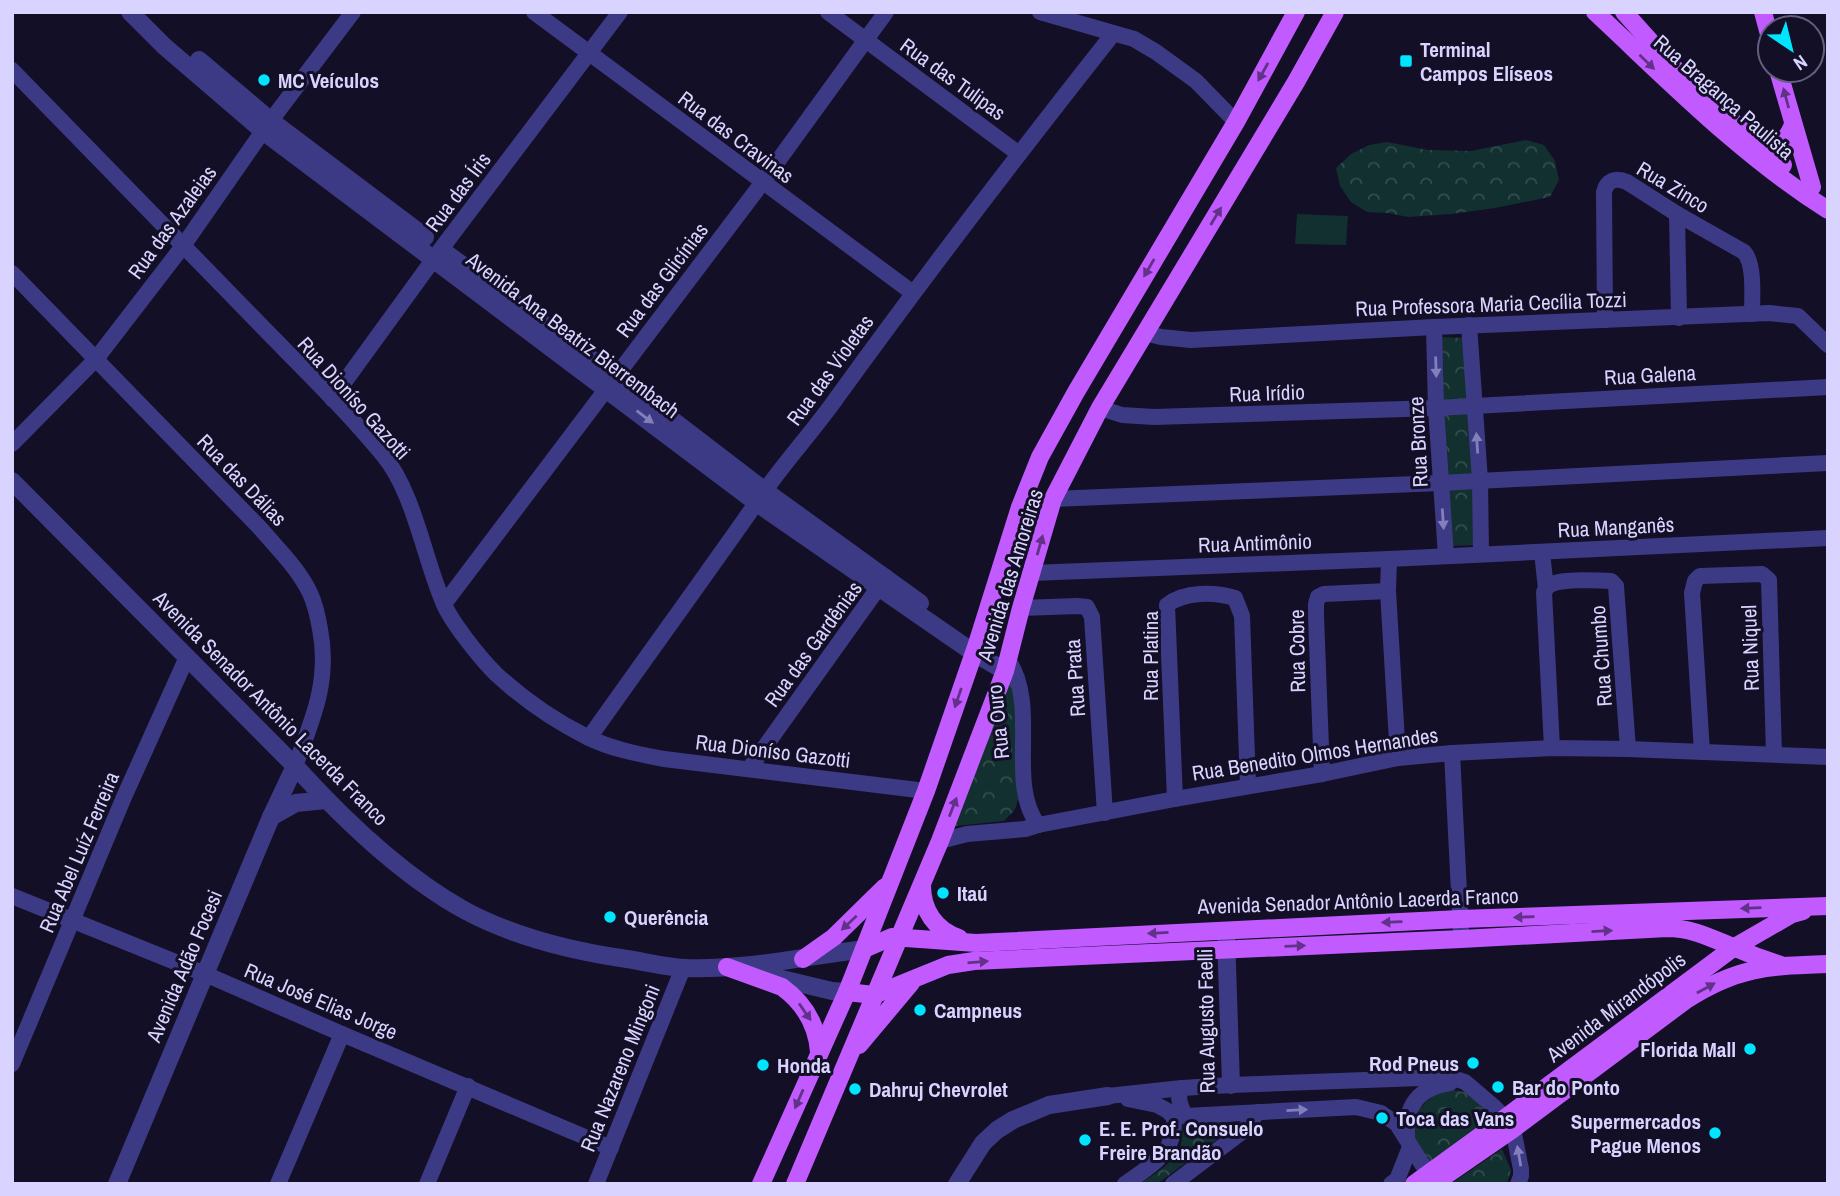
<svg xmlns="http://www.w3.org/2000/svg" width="1840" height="1196" viewBox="0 0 1840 1196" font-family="'Archivo Narrow',sans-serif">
	<defs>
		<pattern id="forest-crowns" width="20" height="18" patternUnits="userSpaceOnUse" patternTransform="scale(1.75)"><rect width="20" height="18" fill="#12302f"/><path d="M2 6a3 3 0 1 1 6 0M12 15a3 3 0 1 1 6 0" fill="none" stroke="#344d4e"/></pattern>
	</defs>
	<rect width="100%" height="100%" fill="#130f26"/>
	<!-- forest -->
	<g fill="url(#forest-crowns)">
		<path d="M1526 140 1544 145 1555 161 1559 180 1550 197 1495 208 1451 214 1408 217 1388 213 1367 212 1351 202 1340 186 1336 168 1351 154 1369 145 1387 142 1428 150 1471 151Z"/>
		<path d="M1437 337 1468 338 1478 545 1448 546Z"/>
		<path d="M1009 670 1015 687 1021 786 1016 807 1013 812 1004 821 955 826Z"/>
		<path d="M1448 1090C1470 1090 1476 1098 1491 1113L1490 1119 1435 1162 1426 1163C1423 1158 1417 1153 1415 1148 1414 1146 1414 1140 1414 1137 1413 1112 1425 1097 1448 1090Z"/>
		<path d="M1232 1118 1233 1126 1230 1130 1157 1184H1140C1153 1175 1178 1160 1181 1144 1183 1135 1181 1128 1185 1121Z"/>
		<path d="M1502 1149 1511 1170 1507 1184 1452 1183Z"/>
	</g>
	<!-- pitch -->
	<path fill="#12302f" d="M1297 214 1348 216 1346 245 1295 244Z"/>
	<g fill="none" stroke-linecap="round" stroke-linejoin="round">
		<!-- minor -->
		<g stroke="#3d3a85" stroke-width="16">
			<path d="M534 12 913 293"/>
			<path d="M828 12 1019 154"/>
			<path d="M1040 12 1134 39 1156 52 1196 81 1236 122"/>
			<path d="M12 70C90 150 167 230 245 309 291 357 341 404 383 455 414 492 424 558 443 602 451 622 480 658 496 674 523 699 555 721 587 737 611 749 638 754 664 759L926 791"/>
			<path d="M1677 214 1679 318"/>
			<path d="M12 273 260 528C277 548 298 568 310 593 315 604 318 617 320 629 330 680 313 719 295 766"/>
			<path d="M1605 320 1604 192C1607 180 1616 177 1627 182L1677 214 1744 252C1755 264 1752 297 1752 314"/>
			<path d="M1469 325 1480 480 1481 554"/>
			<path d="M1434 327 1436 408 1446 556"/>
			<path d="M1145 333 1161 337 1191 340 1434 327 1769 313 1798 316 1828 345"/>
			<path d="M332 399 441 249 620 12"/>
			<path d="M1100 408 1122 415 1154 417 1436 408 1828 387"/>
			<path d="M12 444 96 359 183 246 263 131 353 12"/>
			<path d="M1053 499 1440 483 1828 463"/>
			<path d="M1542 552 1546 589"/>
			<path d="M1389 559 1388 591 1398 758"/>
			<path d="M1032 573 1389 559 1828 538"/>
			<path d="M444 604 762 183 886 12"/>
			<path d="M1021 608 1077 606 1087 607 1092 617 1105 813"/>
			<path d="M1008 660C1040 706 1006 782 1038 825"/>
			<path d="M589 738C647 656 706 575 764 492 787 459 815 429 838 396 927 273 1019 153 1113 34"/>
			<path d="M1552 748 1544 592C1547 587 1547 586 1552 584 1563 579 1598 580 1611 581L1616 586 1628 749"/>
			<path d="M1702 752 1692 593 1695 581 1700 576 1762 574 1769 580 1774 754"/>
			<path d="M1452 753 1461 932"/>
			<path d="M749 769 886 577"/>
			<path d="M1322 774 1316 616V604L1318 597 1324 594 1388 591"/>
			<path d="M1175 799 1167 605C1185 591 1214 592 1235 598L1242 616 1248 786"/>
			<path d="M940 841 967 834 1025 829 1038 825 1175 799 1322 774 1398 758 1452 753 1552 748 1628 749 1828 757"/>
			<path d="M12 896 205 974 342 1034 611 1148"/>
			<path d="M12 1064 124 797 187 657"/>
			<path d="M1182 1088C1176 1098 1181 1106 1185 1116L1356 1107 1381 1113 1397 1124 1422 1164 1438 1180"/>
			<path d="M1108 1096 1182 1088 1231 1085 1420 1078 1456 1079 1465 1082 1492 1105 1505 1118 1513 1129 1521 1169V1176L1518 1184"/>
			<path d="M1407 1137C1405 1106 1418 1088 1450 1083"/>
			<path d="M278 1184 342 1034"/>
			<path d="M427 1184 468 1086"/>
			<path d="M596 1184 683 968"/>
			<path d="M1125 1184C1151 1165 1176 1154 1174 1117L1168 1111 1157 1105 1128 1099"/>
			<path d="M1173 1184 1243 1131 1258 1112"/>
			<path d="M1391 1184 1397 1180 1410 1147"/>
		</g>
		<!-- tertiary -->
		<g stroke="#3d3a85" stroke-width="18">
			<path d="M130 12 164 46 263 131 757 503 974 653 1005 671"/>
			<path d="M199 60 271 121 425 237"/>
			<path d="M447 254 616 377 765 491 920 603"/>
			<path d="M12 481 295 766C343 819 401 875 464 910 514 937 571 951 627 959 646 962 665 967 685 968 745 970 804 957 864 949"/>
			<path d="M271 817 296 803 326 800"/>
			<path d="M1226 935 1231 1085"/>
			<path d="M765 975 832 991 847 992"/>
			<path d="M117 1184 271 817 295 766"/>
			<path d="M957 1184 983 1143 997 1130 1013 1120 1049 1105 1108 1096"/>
		</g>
		<!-- primary -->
		<g stroke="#c25bff" stroke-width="18">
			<path d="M1595 12C1670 82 1741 155 1828 210"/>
			<path d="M1624 12 1686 81 1783 165"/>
			<path d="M1763 12 1770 38"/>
			<path d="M1778 70 1812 187"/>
			<path d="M1756 149C1775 151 1786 142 1793 125"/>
			<path d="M922 885C922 910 935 930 959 938"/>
			<path d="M864 949 892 937 976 943 1460 919 1828 906"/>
			<path d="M803 959 834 937 885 887"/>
			<path d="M727 967 782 987C804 1003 817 1025 819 1052"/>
			<path d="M847 992 874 995 948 965 974 961 1461 939 1667 928C1692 928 1711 938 1733 947 1749 954 1765 960 1781 965"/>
			<path d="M859 1045 911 983"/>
			<path d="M1436 1182 1513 1129 1686 1000C1737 967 1768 966 1828 964"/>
			<path d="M761 1184 847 992 926 791 977 644 1020 507 1040 457 1076 392 1236 122 1296 12"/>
			<path d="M795 1184 940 841 1005 671 1021 608 1053 499 1100 408 1296 82 1335 12"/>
			<path d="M1414 1184 1505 1118 1733 948 1792 914 1803 911"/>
		</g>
	</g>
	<!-- one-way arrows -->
	<defs><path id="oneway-solid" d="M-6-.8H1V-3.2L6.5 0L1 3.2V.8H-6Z" transform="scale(1.75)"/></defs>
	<g fill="#623188">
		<use href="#oneway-solid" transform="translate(1647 62) rotate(44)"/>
		<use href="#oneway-solid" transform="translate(1263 72) rotate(119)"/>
		<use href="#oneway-solid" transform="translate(1786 98) rotate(-105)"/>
		<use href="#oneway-solid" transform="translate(1216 216) rotate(-59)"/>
		<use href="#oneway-solid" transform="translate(1149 268) rotate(120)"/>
		<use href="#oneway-solid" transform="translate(1040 545) rotate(-74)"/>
		<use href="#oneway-solid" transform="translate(958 698) rotate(109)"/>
		<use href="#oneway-solid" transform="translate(953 807) rotate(-69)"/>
		<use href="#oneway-solid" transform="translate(1751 908) rotate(178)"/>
		<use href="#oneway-solid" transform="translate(1524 917) rotate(178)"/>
		<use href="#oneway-solid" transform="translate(1392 922) rotate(178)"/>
		<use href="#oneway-solid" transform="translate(849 923) rotate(137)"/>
		<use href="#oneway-solid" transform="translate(1602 931) rotate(-3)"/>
		<use href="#oneway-solid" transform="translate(1158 933) rotate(177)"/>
		<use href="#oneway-solid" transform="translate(1295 946) rotate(-2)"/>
		<use href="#oneway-solid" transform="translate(978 962) rotate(-5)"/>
		<use href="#oneway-solid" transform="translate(1706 988) rotate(-29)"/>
		<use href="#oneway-solid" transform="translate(805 1012) rotate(55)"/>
		<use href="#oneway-solid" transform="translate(799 1099) rotate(114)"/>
	</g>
	<g fill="#837fbc">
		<use href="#oneway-solid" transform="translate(1436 367) rotate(88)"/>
		<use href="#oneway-solid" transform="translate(645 417) rotate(37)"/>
		<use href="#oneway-solid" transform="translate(1477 443) rotate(-94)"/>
		<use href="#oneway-solid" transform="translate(1443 519) rotate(86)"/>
		<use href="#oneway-solid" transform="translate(1297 1110) rotate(-3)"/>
		<use href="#oneway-solid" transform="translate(1519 1156) rotate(-100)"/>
	</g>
	<!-- markers -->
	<g fill="#00e5ff" stroke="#130f26" stroke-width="2.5">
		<rect x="1399" y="54" width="14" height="14" rx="3.5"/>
		<circle cx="264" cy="80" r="7"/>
		<circle cx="943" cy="893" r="7"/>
		<circle cx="610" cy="917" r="7"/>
		<circle cx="920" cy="1010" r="7"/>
		<circle cx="1750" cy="1049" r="7"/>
		<circle cx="1473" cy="1063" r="7"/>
		<circle cx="763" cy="1065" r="7"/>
		<circle cx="1498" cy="1087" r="7"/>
		<circle cx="855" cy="1089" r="7"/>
		<circle cx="1382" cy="1118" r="7"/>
		<circle cx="1715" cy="1133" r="7"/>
		<circle cx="1085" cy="1140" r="7"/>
	</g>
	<g text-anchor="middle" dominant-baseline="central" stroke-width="6" stroke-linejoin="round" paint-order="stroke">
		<!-- poi labels -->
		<g font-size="21" font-weight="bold" fill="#d9d4ff" stroke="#130f26" text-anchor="start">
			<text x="1420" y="49">Terminal<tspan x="1420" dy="24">Campos Elíseos</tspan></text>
			<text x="278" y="80">MC Veículos</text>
			<text x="957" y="893">Itaú</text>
			<text x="624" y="917">Querência</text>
			<text x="934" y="1010">Campneus</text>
			<text x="1736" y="1049" text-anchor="end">Florida Mall</text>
			<text x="1459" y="1063" text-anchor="end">Rod Pneus</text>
			<text x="777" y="1065">Honda</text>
			<text x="1512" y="1087">Bar do Ponto</text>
			<text x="869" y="1089">Dahruj Chevrolet</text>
			<text x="1396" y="1118">Toca das Vans</text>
			<text x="1701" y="1121" text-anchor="end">Supermercados<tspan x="1701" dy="24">Pague Menos</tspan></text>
			<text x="1099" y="1128">E. E. Prof. Consuelo<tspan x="1099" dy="24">Freire Brandão</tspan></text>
		</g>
		<!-- street labels -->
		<g font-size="21" fill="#d9d4ff" stroke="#130f26">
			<text transform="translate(953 79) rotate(36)">Rua das Tulipas</text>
			<text transform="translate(1724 97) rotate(41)">Rua Bragança Paulista</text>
			<text transform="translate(736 137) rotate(37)">Rua das Cravinas</text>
			<text transform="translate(1673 187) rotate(31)">Rua Zinco</text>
			<text transform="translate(458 192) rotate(-53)">Rua das Íris</text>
			<text transform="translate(172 222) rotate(-54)">Rua das Azaleias</text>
			<text transform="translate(662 280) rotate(-53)">Rua das Glicínias</text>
			<text transform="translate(1491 304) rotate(-2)">Rua Professora Maria Cecília Tozzi</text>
			<text transform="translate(573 335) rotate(37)">Avenida Ana Beatriz Bierrembach</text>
			<text transform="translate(830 370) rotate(-54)">Rua das Violetas</text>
			<text transform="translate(1650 375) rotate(-3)">Rua Galena</text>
			<text transform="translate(1267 393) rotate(-2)">Rua Irídio</text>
			<text transform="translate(354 398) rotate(48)">Rua Dioníso Gazotti</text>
			<text transform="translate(1418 442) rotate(-93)">Rua Bronze</text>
			<text transform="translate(242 480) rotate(46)">Rua das Dálias</text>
			<text transform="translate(1616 527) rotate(-3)">Rua Manganês</text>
			<text transform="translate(1255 543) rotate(-2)">Rua Antimônio</text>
			<text transform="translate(1010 575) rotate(-73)">Avenida das Amoreiras</text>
			<text transform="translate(813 644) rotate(-54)">Rua das Gardênias</text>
			<text transform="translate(1750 648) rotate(-92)">Rua Niquel</text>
			<text transform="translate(1297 651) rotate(-91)">Rua Cobre</text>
			<text transform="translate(1150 656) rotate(-90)">Rua Platina</text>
			<text transform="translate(1601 656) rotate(-94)">Rua Chumbo</text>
			<text transform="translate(1075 678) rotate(-94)">Rua Prata</text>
			<text transform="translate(271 708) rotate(45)">Avenida Senador Antônio Lacerda Franco</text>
			<text transform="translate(998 722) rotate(-96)">Rua Ouro</text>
			<text transform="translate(773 751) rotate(7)">Rua Dioníso Gazotti</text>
			<text transform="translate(1315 754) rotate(-9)">Rua Benedito Olmos Hernandes</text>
			<text transform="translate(79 852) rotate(-67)">Rua Abel Luíz Ferreira</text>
			<text transform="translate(1358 901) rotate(-2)">Avenida Senador Antônio Lacerda Franco</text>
			<text transform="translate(184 966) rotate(-67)">Avenida Adão Focesi</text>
			<text transform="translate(321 1001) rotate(23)">Rua José Elias Jorge</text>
			<text transform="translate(1616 1007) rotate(-37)">Avenida Mirandópolis</text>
			<text transform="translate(1206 1021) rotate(-91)">Rua Augusto Faelli</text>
			<text transform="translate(620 1068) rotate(-68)">Rua Nazareno Mingoni</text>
		</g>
	</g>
	<!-- border -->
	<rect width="1840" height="1196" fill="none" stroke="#d9d4ff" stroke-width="28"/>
	<!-- north arrow -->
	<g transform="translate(1791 49) rotate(145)"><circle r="33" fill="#130f26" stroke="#625e7d" stroke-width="2"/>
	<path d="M0-5L12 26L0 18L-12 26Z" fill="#00e5ff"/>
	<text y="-10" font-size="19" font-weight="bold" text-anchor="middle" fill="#d9d4ff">N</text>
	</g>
</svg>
